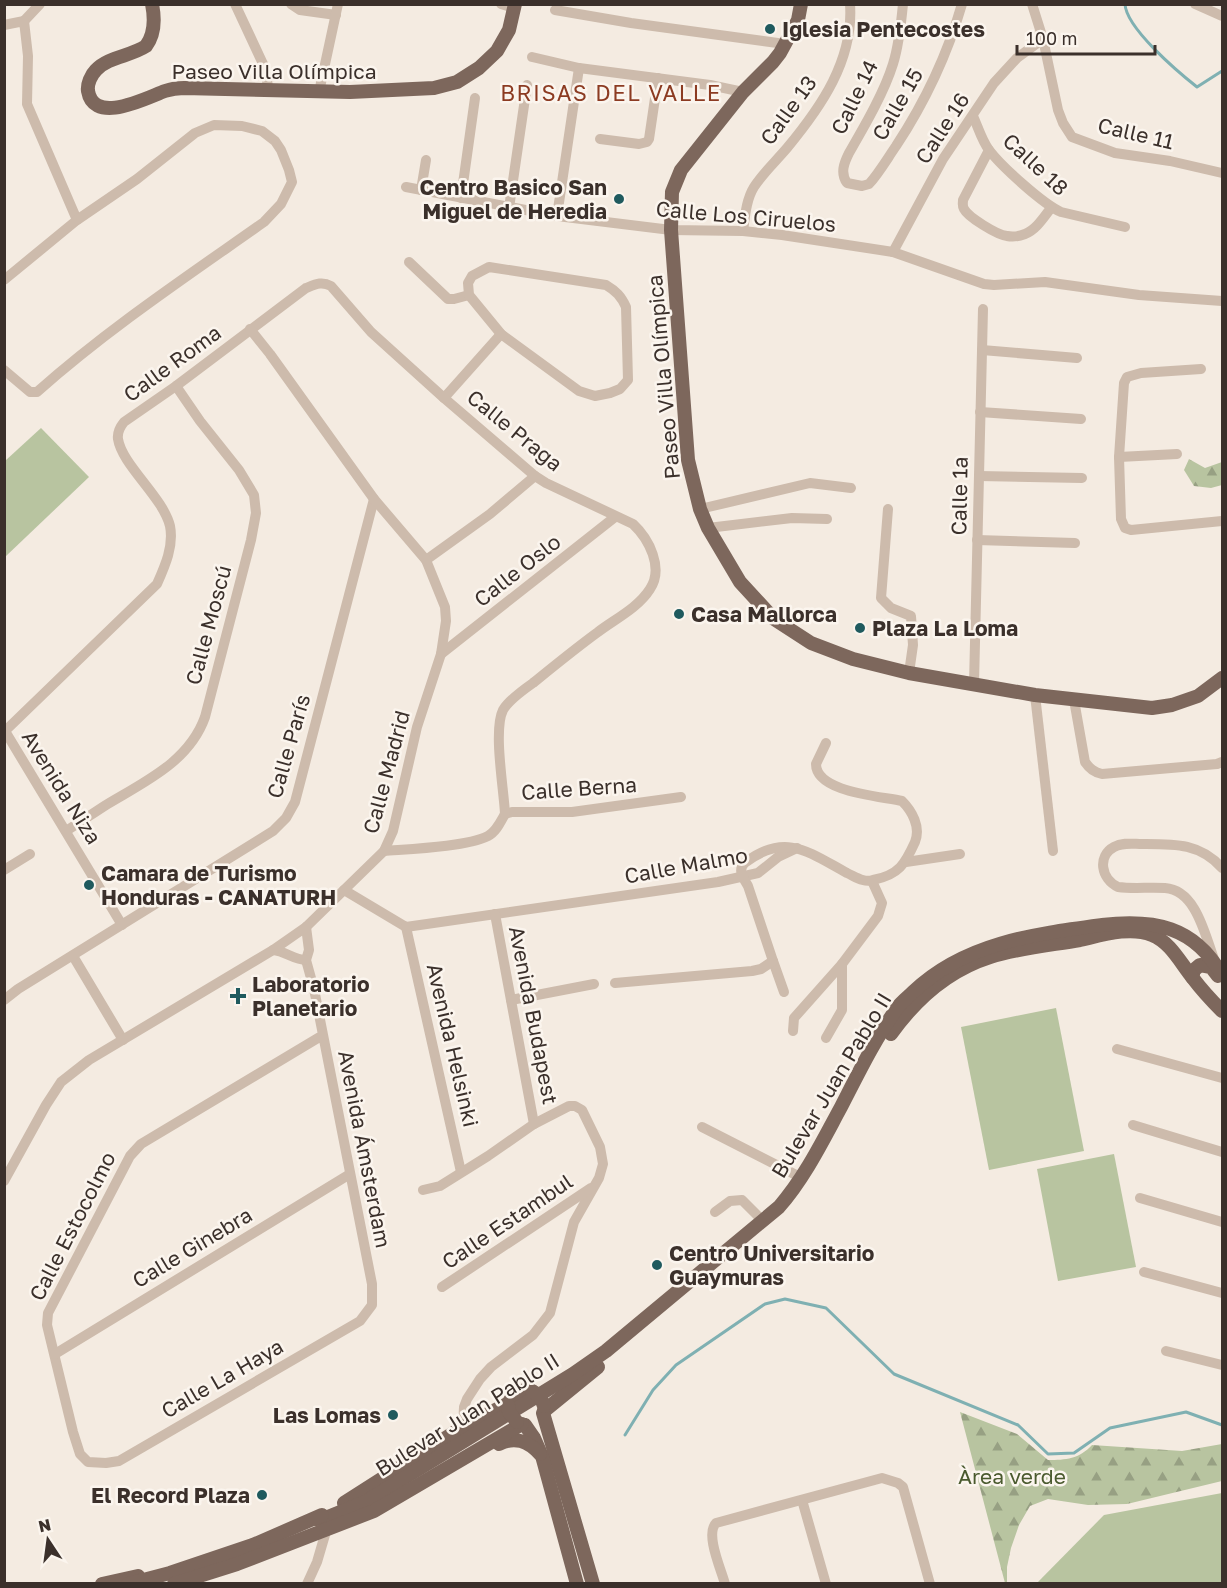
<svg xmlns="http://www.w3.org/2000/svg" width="1227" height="1588" viewBox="0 0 1227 1588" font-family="'Golos Text',sans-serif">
	<defs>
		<pattern id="forest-firs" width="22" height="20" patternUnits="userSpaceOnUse" patternTransform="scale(1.5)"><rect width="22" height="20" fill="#b8c4a0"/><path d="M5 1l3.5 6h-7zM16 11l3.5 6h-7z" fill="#97a083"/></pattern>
	</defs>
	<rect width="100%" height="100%" fill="#f4ebe1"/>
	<!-- grass -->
	<g fill="#b8c4a0">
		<path d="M41 428 89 477 5 557V461Z"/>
		<path d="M1056 1008 1084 1151 989 1170 961 1027Z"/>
		<path d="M1114 1154 1136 1267 1058 1281 1037 1169Z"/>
		<path d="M1222 1493V1583H1037L1104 1515Z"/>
	</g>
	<!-- forest -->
	<g fill="url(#forest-firs)">
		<path d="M1189 459 1205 468 1222 462V485L1211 488 1194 486 1184 470Z"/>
		<path d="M960 1412 1017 1434 1048 1460C1066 1460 1079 1459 1092 1445L1182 1451 1222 1444V1481L1127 1504 1088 1505 1048 1499 1030 1506 1019 1525 1011 1548 1007 1567V1583H1005Z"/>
	</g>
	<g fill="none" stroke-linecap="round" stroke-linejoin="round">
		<!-- stream -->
		<g stroke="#7fb0b2" stroke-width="3">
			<path d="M1125 4C1126 28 1178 72 1197 87L1222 71"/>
			<path d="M625 1435 653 1390 676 1365 765 1304 785 1299 826 1308 894 1374 1018 1425 1048 1454 1074 1453 1110 1428 1186 1412 1222 1425"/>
		</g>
		<!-- minor -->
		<g stroke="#cdbbac" stroke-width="10">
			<path d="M235 4 264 66 269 91"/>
			<path d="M291 4 300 10 336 15"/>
			<path d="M501 4 514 8"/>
			<path d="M903 4C901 25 899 45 893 64 884 93 864 127 849 153 844 163 840 173 847 183L862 186 869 184C879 173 887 159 896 146 925 102 947 56 962 4"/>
			<path d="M1032 4 1043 39 1058 110 1063 123 1072 137 1115 153 1170 161 1222 173"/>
			<path d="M1195 4 1222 16"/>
			<path d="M555 10 631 23 785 44"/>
			<path d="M24 21 40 4"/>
			<path d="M4 25 24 21 28 56 27 104 77 220"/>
			<path d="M532 57 579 68 710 85 743 92"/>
			<path d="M319 92 338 4"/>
			<path d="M973 116C978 127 982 141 989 150 1002 167 1043 204 1061 212L1125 227"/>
			<path d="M600 139 639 144 647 142 649 139 658 78"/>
			<path d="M989 150 963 200C963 204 962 205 964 209 968 217 997 235 1007 236 1012 237 1020 236 1025 234 1036 230 1044 217 1051 208"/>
			<path d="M406 187 557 216 671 230 743 231 782 235 893 252 984 284 994 285 1045 282 1139 295 1222 301"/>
			<path d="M421 190 426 160"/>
			<path d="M461 198 475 98"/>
			<path d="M509 208 527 85"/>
			<path d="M557 216 579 68"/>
			<path d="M743 231C745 217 746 200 754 187 763 173 776 161 787 148 821 107 854 60 850 4"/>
			<path d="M893 252 943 159 994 83 1017 58 1043 39"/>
			<path d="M409 262 448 299H454L469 295"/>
			<path d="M489 267 606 285C616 291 621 296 626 307L628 380 620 389 610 393 595 396 579 391 501 334 469 295 468 283 472 276Z"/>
			<path d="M4 280 77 220 137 179 195 133 214 125 242 126 262 131 275 141 281 150 289 170 292 182 281 204 264 222C186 277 108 329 37 392H30L4 370"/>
			<path d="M982 350 1077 358"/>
			<path d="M1201 369 1141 373 1127 377 1124 383 1119 457 1121 519 1125 528 1131 530 1222 521"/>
			<path d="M444 398 501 334"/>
			<path d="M980 412 1081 419"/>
			<path d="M1119 457 1177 454"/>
			<path d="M979 476 1082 478"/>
			<path d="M700 509 810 483 851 488"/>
			<path d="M888 509 881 598 891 608 911 616 913 645 909 673"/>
			<path d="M708 528 792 518 827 519"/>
			<path d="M977 540 1075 543"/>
			<path d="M426 560 490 514 535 476"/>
			<path d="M441 654 615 517"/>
			<path d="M974 684 983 309"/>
			<path d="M1035 695 1053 851"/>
			<path d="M1074 700 1085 762C1090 769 1094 772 1102 774L1217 764 1222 762"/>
			<path d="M66 831C79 823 92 814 106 805 144 782 189 762 205 717L251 540 256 513 254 495 239 470 200 421 176 386"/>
			<path d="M384 851C409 849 466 847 488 836 496 832 500 823 505 814L512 812H572L681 797"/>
			<path d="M906 862 960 854"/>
			<path d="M4 870 30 854"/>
			<path d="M344 890 406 927 718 882 758 873 778 857 797 848"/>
			<path d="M495 914 534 1124"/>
			<path d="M122 925 5 731 157 584C165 566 174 546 170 526 163 497 122 465 118 439 117 432 120 427 124 422L176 386 306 288C316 284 322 281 331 286L371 332 444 398 535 476 546 483 633 524C649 539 664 568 650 589 638 608 615 619 598 632 576 648 554 666 533 683 523 690 509 700 503 710 493 730 504 790 505 814"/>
			<path d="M306 927 309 950 306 960 314 989 372 1284V1305L360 1321 119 1461 106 1463 88 1462 80 1454 73 1432 47 1325 48 1313 130 1156 141 1144 323 1035"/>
			<path d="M406 927 461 1172"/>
			<path d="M273 950C285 951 294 960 306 960"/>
			<path d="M73 956 123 1040"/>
			<path d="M1214 959C1205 935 1196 890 1165 888 1149 887 1133 889 1118 887 1101 879 1097 856 1114 847 1123 842 1133 844 1142 844 1174 844 1200 843 1222 868"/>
			<path d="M773 961 784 992"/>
			<path d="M615 983 752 971 761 969 773 961 748 886C744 879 736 869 746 862 786 832 810 853 847 873 856 877 864 883 873 880 899 875 905 864 915 842 921 827 912 811 902 801 879 796 816 792 816 764L826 743"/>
			<path d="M4 1000 18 989 273 831 286 818 295 802 374 499"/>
			<path d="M511 1000 594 984"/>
			<path d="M793 1031 794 1018 842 964 878 916 882 903 872 881"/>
			<path d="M826 1038 842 1010V964"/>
			<path d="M1117 1049 1222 1078"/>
			<path d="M1133 1125 1222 1152"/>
			<path d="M702 1127 802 1178"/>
			<path d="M4 1181 46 1105 61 1082 89 1060 273 950 306 927 384 851 393 831 417 727 441 654 446 621 445 607 426 560 374 499 270 354 250 329"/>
			<path d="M423 1190 440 1186 488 1156 534 1124 569 1106H575L582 1110 600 1147 603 1164 599 1178 574 1222 550 1313 533 1335 491 1367 480 1379 467 1399 464 1407 463 1427"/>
			<path d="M1140 1198 1222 1222"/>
			<path d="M715 1212 730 1201 742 1200 763 1221"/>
			<path d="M1144 1272 1222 1293"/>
			<path d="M442 1287 591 1188"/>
			<path d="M1166 1351 1222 1365"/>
			<path d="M55 1354 350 1174"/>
			<path d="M802 1500 826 1584"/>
			<path d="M307 1584 317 1562 327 1528"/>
			<path d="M725 1584C721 1569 705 1534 716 1523L882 1478 898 1483 903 1487 930 1584"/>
		</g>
		<!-- major -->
		<g stroke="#7d675c" stroke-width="14">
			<path d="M152 4C155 19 155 34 146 46 131 56 108 57 96 70 91 75 87 84 88 91 94 126 148 97 165 91 171 89 178 88 184 88L350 92 434 88 457 82 479 68 497 51 509 30 515 4"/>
			<path d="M801 4 798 20 780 53 773 62 743 92 681 170 672 192 671 230 688 460 700 509 708 528 740 582 774 619 811 643 853 659 909 673 1035 695 1152 708 1172 705 1198 696 1222 678"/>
			<path d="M1192 977 1194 970 1200 965 1211 967 1218 976"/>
			<path d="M891 1034C916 999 949 970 990 957 1019 948 1051 945 1080 940 1102 935 1130 926 1152 935 1170 942 1180 962 1192 977 1201 989 1211 1000 1222 1011"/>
			<path d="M508 1405C512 1394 520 1388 532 1391"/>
			<path d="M544 1411 598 1367"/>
			<path d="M543 1413 593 1584"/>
			<path d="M525 1425 534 1438 542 1456 577 1584"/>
			<path d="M499 1444C515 1436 528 1441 540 1454"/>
			<path d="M344 1503 463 1427 509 1403"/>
			<path d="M316 1519 328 1517 365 1502 573 1374 606 1351 779 1207C805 1177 822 1142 841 1107 858 1074 875 1039 897 1008 901 1002 908 997 913 992 964 943 1034 934 1102 925 1154 919 1194 926 1222 975"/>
			<path d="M102 1584 138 1576"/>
			<path d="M128 1584 170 1573 253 1545 322 1515"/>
			<path d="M174 1584 237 1564 374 1511 522 1424"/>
		</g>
		<!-- major-bridge -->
		<g stroke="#7d675c" stroke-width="14">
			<path d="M532 1391 540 1396 544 1406"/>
			<path d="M508 1405 509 1412 517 1422"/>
		</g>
	</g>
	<!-- markers -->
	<g fill="#1f5a5e" stroke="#fbf5ee" stroke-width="2">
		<circle cx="770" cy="29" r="6"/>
		<circle cx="619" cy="199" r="6"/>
		<circle cx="679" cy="614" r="6"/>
		<circle cx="860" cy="628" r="6"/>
		<circle cx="89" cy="885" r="6"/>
		<path d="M235 987h6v6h6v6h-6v6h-6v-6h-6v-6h6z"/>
		<circle cx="657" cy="1265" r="6"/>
		<circle cx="393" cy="1415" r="6"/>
		<circle cx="262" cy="1495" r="6"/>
	</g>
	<g text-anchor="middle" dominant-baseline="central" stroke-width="5" stroke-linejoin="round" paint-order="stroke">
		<!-- poi labels -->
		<g font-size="21" font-weight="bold" fill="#3b302b" stroke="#fbf5ee" text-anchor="start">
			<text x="782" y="29">Iglesia Pentecostes</text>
			<text x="607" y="187" text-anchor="end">Centro Basico San<tspan x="607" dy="24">Miguel de Heredia</tspan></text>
			<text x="691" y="614">Casa Mallorca</text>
			<text x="872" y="628">Plaza La Loma</text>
			<text x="101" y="873">Camara de Turismo<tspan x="101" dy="24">Honduras - CANATURH</tspan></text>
			<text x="252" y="984">Laboratorio<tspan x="252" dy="24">Planetario</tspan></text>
			<text x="669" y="1253">Centro Universitario<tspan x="669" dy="24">Guaymuras</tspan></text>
			<text x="381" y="1415" text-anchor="end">Las Lomas</text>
			<text x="250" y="1495" text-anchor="end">El Record Plaza</text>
		</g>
		<!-- street labels -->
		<g font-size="21" fill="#3b302b" stroke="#fbf5ee">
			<text x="274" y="71">Paseo Villa Olímpica</text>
			<text transform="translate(854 97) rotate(-64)">Calle 14</text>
			<text transform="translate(897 104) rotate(-60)">Calle 15</text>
			<text transform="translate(788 110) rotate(-54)">Calle 13</text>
			<text transform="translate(942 128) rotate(-57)">Calle 16</text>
			<text transform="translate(1136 133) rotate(13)">Calle 11</text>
			<text transform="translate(1036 164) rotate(43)">Calle 18</text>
			<text transform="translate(746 216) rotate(5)">Calle Los Ciruelos</text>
			<text transform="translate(172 363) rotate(-36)">Calle Roma</text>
			<text transform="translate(663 377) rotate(-95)">Paseo Villa Olímpica</text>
			<text transform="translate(515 430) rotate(39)">Calle Praga</text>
			<text transform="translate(959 496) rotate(-89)">Calle 1a</text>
			<text transform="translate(517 570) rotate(-38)">Calle Oslo</text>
			<text transform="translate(208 625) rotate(-75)">Calle Moscú</text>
			<text transform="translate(288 746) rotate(-74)">Calle París</text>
			<text transform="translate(386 772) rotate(-75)">Calle Madrid</text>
			<text transform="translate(62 787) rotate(58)">Avenida Niza</text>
			<text transform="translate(579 788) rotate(-4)">Calle Berna</text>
			<text transform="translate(686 865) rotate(-10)">Calle Malmo</text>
			<text transform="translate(534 1015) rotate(79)">Avenida Budapest</text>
			<text transform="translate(453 1045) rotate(77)">Avenida Helsinki</text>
			<text transform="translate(831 1085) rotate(-59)">Bulevar Juan Pablo II</text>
			<text transform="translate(365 1149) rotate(79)">Avenida Ámsterdam</text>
			<text transform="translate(507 1221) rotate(-34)">Calle Estambul</text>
			<text transform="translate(72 1226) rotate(-63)">Calle Estocolmo</text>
			<text transform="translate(192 1247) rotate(-31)">Calle Ginebra</text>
			<text transform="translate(222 1378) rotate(-30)">Calle La Haya</text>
			<text transform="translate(467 1414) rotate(-32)">Bulevar Juan Pablo II</text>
		</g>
		<!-- park labels -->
		<g font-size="21" fill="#4a5a2e" stroke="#fbf5ee">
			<text x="1012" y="1476">Àrea verde</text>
		</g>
		<!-- neighbourhood labels -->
		<g font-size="22" letter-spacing="1.5" fill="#8c3b22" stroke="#fbf5ee">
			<text x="611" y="92">BRISAS DEL VALLE</text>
		</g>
	</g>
	<!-- border -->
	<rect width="1227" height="1588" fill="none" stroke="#3b302b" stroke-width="12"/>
	<!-- north arrow -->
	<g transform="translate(48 1540) rotate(347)" stroke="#fbf5ee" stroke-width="4.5" paint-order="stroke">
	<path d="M0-4.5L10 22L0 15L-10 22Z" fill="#3b302b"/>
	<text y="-9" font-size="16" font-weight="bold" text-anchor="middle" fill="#3b302b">N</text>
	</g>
	<!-- scale -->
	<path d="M1017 45v9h138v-9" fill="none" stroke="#3b302b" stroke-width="3"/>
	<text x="1026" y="45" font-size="18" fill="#3b302b" stroke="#fbf5ee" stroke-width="4.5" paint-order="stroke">100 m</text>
</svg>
